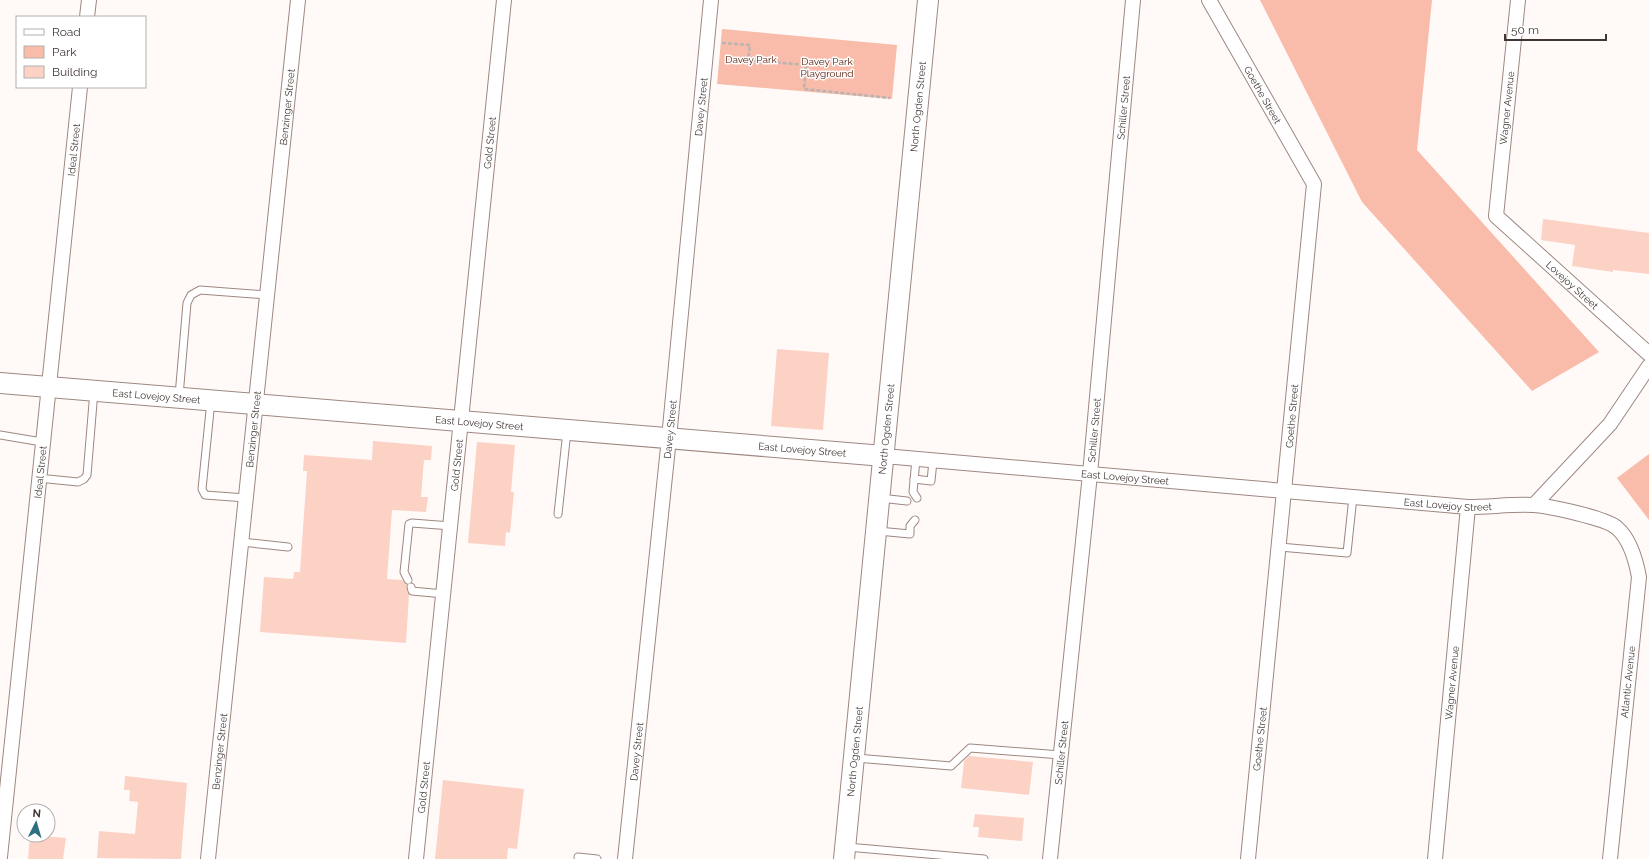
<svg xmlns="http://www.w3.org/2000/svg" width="1649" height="859" viewBox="0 0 1649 859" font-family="Raleway,sans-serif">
	<rect width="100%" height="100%" fill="#fffaf8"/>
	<!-- green -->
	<g fill="#f9bcaa">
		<path d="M1260 0H1432L1417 150 1599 352 1532 391 1362 202Z"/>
		<path d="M722 29 897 45 892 99 717 84Z"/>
		<path d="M1649 454V520L1617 478Z"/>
	</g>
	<!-- building -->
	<g fill="#fcd2c5">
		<path d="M1543 219 1649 233V274L1613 270V272L1572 266 1575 245 1541 240Z"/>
		<path d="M777 349 829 353 823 430 771 426Z"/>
		<path d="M373 441 432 446 431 460H424L421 497H428L426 512 392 510 387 579 402 580 407 585V592L409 595 406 643 260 632 264 577 293 579 294 572H300L307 471H303L304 455 372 460Z"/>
		<path d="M477 442 515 445 511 492H514L510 533 506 532 505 546 468 543Z"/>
		<path d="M969 756 1033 762 1029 795 961 788 964 761Z"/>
		<path d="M125 776 187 783 181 859 97 858 99 831 135 834 138 802 129 801 130 790H124Z"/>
		<path d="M443 780 524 789 517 849 508 848 507 859H435Z"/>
		<path d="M975 814 1024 818 1022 841 978 837 979 827H973Z"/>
		<path d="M30 835 66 838 63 859H28Z"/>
	</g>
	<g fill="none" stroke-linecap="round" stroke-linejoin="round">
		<defs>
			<g id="lane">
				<path d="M179 396 187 303 191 295 200 290 267 295"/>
				<path d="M211 401 202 489 205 495 246 498"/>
				<path d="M0 435 42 442"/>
				<path d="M916 459 913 492 917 498"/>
				<path d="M38 478 78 482 84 479 87 475 94 391"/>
				<path d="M914 479 931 481 933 461"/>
				<path d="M880 498 907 501"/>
				<path d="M558 514 567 431"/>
				<path d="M878 531 910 534V526L915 520"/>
				<path d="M241 542 288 547"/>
				<path d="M1280 547 1347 553 1353 497"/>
				<path d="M408 580 404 572 409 524 412 523 451 526"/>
				<path d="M411 587 412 591 444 594"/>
				<path d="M856 758 951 766 970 748 1061 755"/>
				<path d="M847 847 984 859"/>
				<path d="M578 857 597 859"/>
			</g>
			<g id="street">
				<path id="s1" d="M1209 0 1314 184 1248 859"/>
				<path id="s2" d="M1518 0 1496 216 1649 354"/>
				<path d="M87 17 89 0"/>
				<path id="s3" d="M884 456 1468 507C1490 507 1511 504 1533 505 1548 506 1607 518 1617 528 1630 539 1636 561 1639 577L1610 859"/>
				<path d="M1534 505 1610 424 1649 366"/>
				<path id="s4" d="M0 857 80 87"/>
				<path id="s5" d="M208 859 298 0"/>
				<path id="s6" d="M416 859 504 0"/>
				<path id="s7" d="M625 859 669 438 711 0"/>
				<path id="s8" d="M1050 859 1090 474 1133 0"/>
				<path id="s9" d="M1435 859 1468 507"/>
			</g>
			<g id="secondary">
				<path id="s10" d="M0 383 884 456"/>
				<path id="s11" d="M844 859 928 0"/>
			</g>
		</defs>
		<!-- lane casing -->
		<use href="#lane" stroke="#9e8780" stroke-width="9"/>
		<!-- street casing -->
		<use href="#street" stroke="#9e8780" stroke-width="16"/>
		<!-- secondary casing -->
		<use href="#secondary" stroke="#9e8780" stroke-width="22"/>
		<!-- path -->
		<path stroke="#bab3b1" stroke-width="2.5" stroke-dasharray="4 2" stroke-linecap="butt" d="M722 43 750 45 748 60 806 65 804 89 890 98"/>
		<!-- lane -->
		<use href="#lane" stroke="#fff" stroke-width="7"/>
		<!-- street -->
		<use href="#street" stroke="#fff" stroke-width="14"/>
		<!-- secondary -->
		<use href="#secondary" stroke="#fff" stroke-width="20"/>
	</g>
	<g text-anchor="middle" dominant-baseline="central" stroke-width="3" stroke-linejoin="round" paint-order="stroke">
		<!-- park labels -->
		<g font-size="10" fill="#551905" stroke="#fff">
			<text x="751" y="59">Davey Park</text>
			<text x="827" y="61">Davey Park<tspan x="827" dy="12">Playground</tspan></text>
		</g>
		<!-- street labels -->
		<g font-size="10" fill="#403734" stroke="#fff">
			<text stroke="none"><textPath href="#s1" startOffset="109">Goethe Street</textPath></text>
			<text stroke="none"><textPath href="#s5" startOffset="756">Benzinger Street</textPath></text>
			<text stroke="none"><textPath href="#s7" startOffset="756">Davey Street</textPath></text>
			<text stroke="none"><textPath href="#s11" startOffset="756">North Ogden Street</textPath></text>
			<text stroke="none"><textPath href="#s8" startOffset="755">Schiller Street</textPath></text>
			<text transform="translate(1507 108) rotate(-84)">Wagner Avenue</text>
			<text stroke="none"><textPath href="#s6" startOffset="720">Gold Street</textPath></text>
			<text stroke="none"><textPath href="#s4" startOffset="711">Ideal Street</textPath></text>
			<text stroke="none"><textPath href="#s2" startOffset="320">Lovejoy Street</textPath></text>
			<text stroke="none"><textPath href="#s10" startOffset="157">East Lovejoy Street</textPath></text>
			<text transform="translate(1292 416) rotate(-85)">Goethe Street</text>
			<text stroke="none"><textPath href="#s10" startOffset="481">East Lovejoy Street</textPath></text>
			<text stroke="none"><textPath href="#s5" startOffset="432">Benzinger Street</textPath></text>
			<text stroke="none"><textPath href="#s7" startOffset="432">Davey Street</textPath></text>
			<text stroke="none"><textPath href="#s11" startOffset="432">North Ogden Street</textPath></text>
			<text stroke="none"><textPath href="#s8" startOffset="431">Schiller Street</textPath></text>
			<text stroke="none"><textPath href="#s10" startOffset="805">East Lovejoy Street</textPath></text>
			<text stroke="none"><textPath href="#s6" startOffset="396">Gold Street</textPath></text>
			<text stroke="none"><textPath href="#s4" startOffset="387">Ideal Street</textPath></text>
			<text stroke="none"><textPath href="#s3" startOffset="242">East Lovejoy Street</textPath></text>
			<text stroke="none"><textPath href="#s3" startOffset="566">East Lovejoy Street</textPath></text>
			<text transform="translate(1628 682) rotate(-84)">Atlantic Avenue</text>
			<text stroke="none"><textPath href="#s9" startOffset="177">Wagner Avenue</textPath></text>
			<text transform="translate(1260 739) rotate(-84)">Goethe Street</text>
			<text stroke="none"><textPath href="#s5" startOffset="108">Benzinger Street</textPath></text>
			<text stroke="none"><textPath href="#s7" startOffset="108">Davey Street</textPath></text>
			<text stroke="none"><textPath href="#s11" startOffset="108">North Ogden Street</textPath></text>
			<text stroke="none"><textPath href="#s8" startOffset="107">Schiller Street</textPath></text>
			<text stroke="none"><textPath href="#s6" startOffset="72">Gold Street</textPath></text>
		</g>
	</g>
	<!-- legend -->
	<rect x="16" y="16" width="130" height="72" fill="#ffffff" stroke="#b3afae"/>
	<rect x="24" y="29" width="20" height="6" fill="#ffffff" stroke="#b3afae"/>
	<text x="52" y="36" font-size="12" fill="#403734">Road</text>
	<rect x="24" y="46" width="20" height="12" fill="#f9bcaa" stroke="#b3afae"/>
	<text x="52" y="56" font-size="12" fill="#403734">Park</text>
	<rect x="24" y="66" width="20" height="12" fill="#fcd2c5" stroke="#b3afae"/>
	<text x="52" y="76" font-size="12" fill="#403734">Building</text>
	<!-- north arrow -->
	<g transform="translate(36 823) rotate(5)"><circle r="19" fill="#ffffff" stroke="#b3afae"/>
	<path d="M0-3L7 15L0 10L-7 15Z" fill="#2d7081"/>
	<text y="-6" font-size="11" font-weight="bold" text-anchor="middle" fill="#403734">N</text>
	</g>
	<!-- scale -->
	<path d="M1505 34v6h101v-6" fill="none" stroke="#403734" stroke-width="2"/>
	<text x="1511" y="34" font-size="12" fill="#403734" stroke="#ffffff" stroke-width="3" paint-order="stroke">50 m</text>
</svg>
